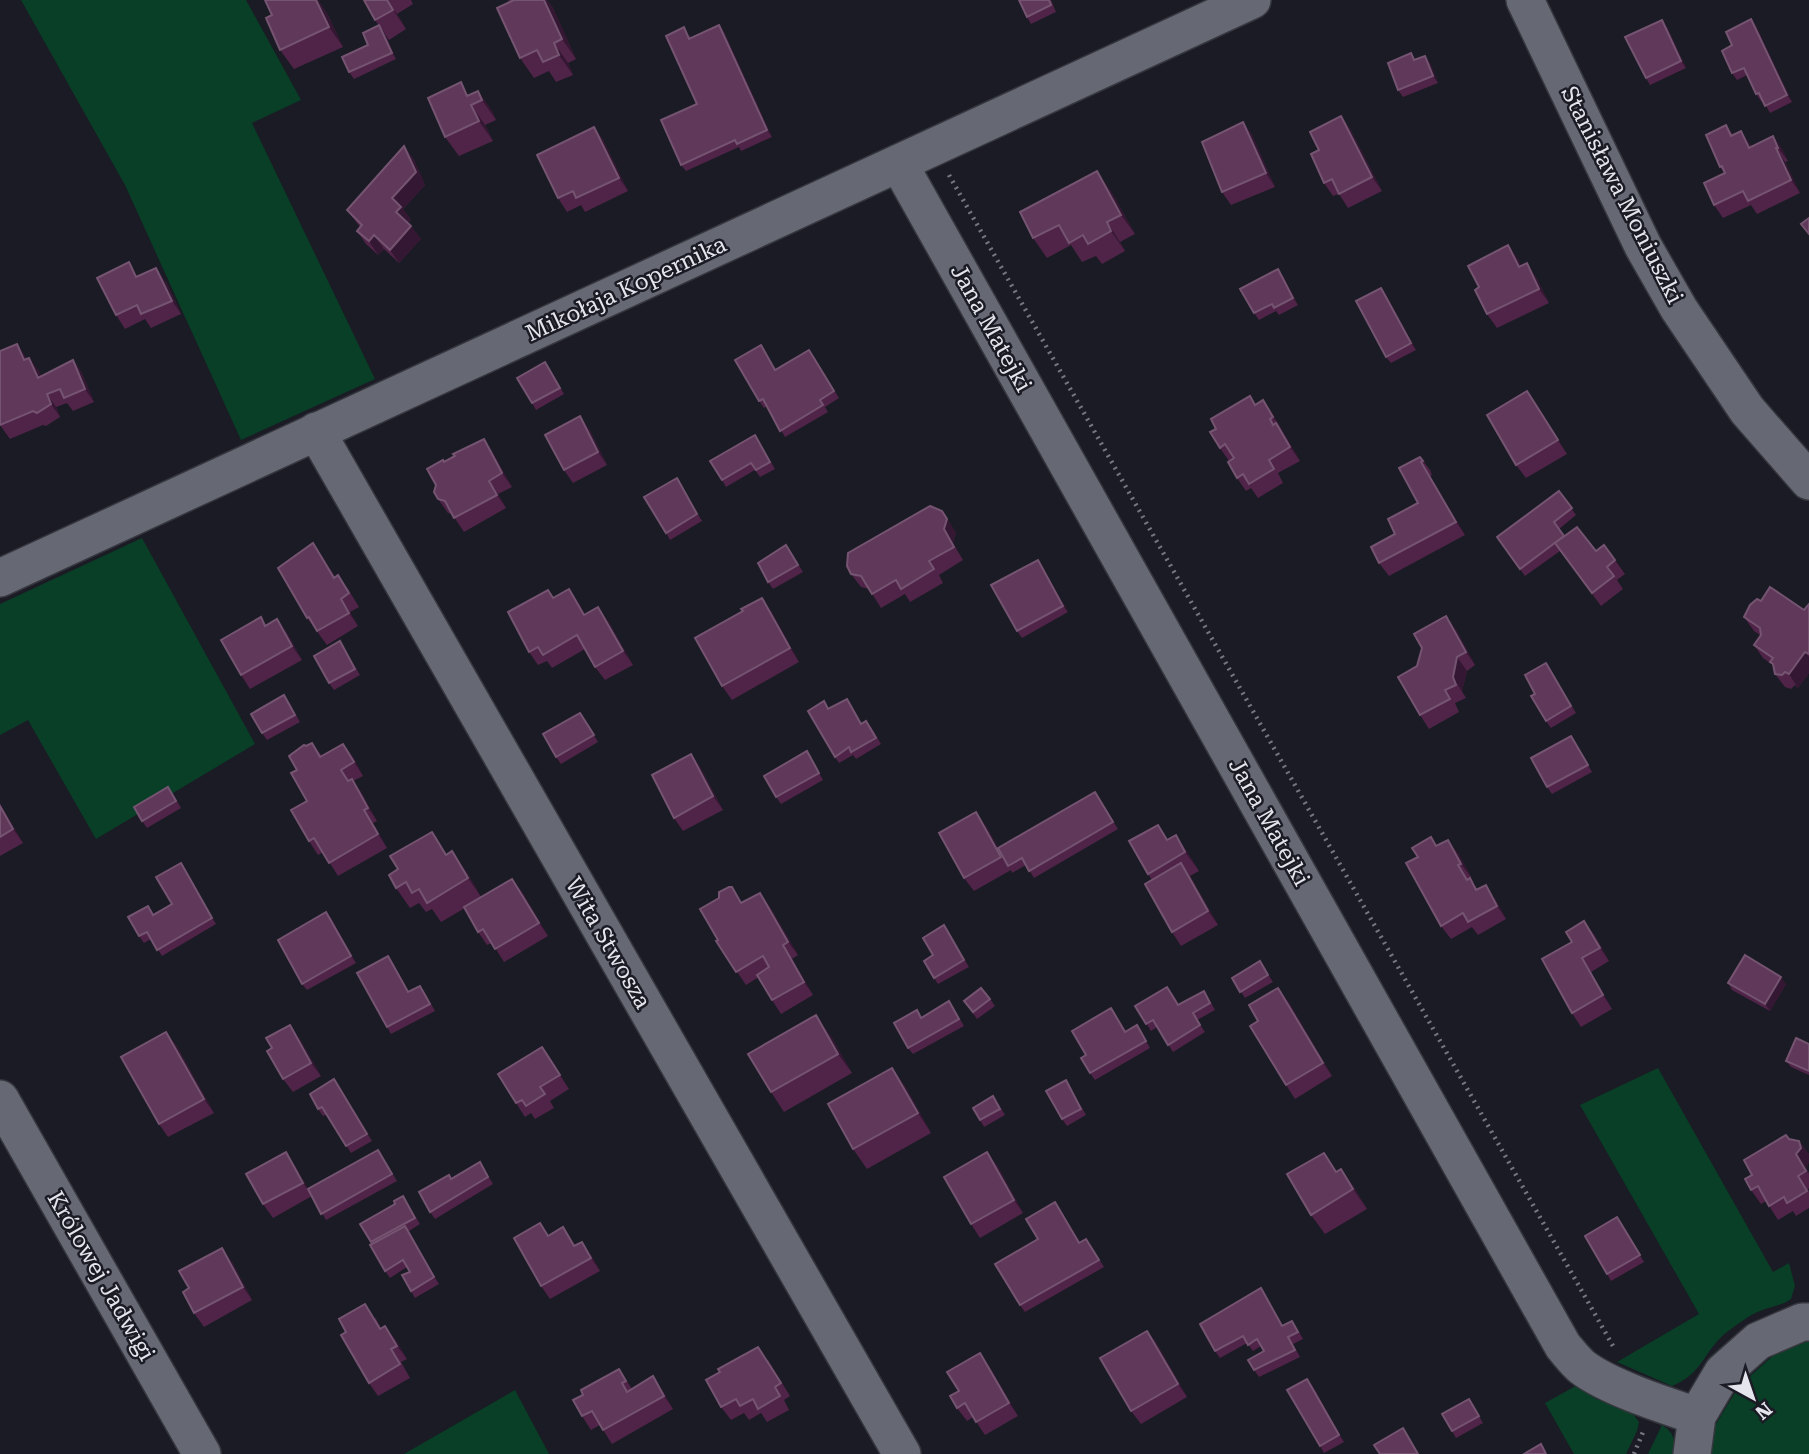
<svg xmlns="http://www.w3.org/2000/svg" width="1809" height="1454" viewBox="0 0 1809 1454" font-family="'Roboto Serif',serif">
	<rect width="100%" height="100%" fill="#1a1b24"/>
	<!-- green -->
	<g fill="#083f26">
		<path d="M21 0H246L301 100 252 123 375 379 241 440 125 185Z"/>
		<path d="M142 538 255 744 96 839 28 720 0 735V604Z"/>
		<path d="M1658 1068 1773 1272 1789 1263 1795 1286 1791 1299C1781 1306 1771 1306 1760 1311 1749 1315 1737 1325 1727 1332 1703 1351 1704 1373 1672 1386L1617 1362 1699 1314 1580 1105Z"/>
		<path d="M1809 1341V1454H1712L1713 1429 1739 1386 1776 1353Z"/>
		<path d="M1581 1383 1596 1399 1630 1410 1639 1422 1637 1431 1626 1454H1574L1545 1403Z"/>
		<path d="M515 1390 549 1454H404Z"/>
		<path d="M1662 1425C1674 1433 1675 1439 1675 1454H1648Z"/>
	</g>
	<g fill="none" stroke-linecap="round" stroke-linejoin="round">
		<defs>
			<g id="minor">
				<path d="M1525 0 1643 246 1679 309 1747 410 1809 481"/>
				<path d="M899 164 1563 1346C1569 1353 1575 1361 1582 1367 1608 1387 1664 1405 1697 1416"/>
				<path d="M316 431 902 1454"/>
				<path d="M0 578 1252 0"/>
				<path d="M0 1099 202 1454"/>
				<path d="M1692 1454 1697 1416 1723 1372 1758 1341 1802 1322H1809"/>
			</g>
		</defs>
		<!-- minor casing -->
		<use href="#minor" stroke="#36373e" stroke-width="40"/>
		<!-- path -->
		<g stroke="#75767e" stroke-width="4.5" stroke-dasharray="2 5" stroke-linecap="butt">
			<path d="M949 175 1613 1346"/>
			<path d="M1634 1454 1643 1432"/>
		</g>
		<!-- minor -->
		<use href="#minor" stroke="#666873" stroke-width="37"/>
	</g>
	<!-- wall -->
	<g fill="#502448">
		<path d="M265 0H318L328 15 343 47 294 69 280 50 272 15Z"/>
		<path d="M364 0H411L413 4 397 14 406 29 389 40 375 20Z"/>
		<path d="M508 0H547L553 8 576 59 568 63 573 75 556 82 549 71 534 78 520 58 510 2Z"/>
		<path d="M1051 0 1056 12 1031 24 1027 17Z"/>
		<path d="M379 25 384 32 396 59 354 79 349 72 368 45Z"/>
		<path d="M719 25 724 32 772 137 741 151 739 147 686 171 681 165 697 104 689 34 691 38Z"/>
		<path d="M1756 26 1792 102 1770 113 1763 100 1761 101 1756 94 1747 75 1737 80 1732 73V45Z"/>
		<path d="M1667 27 1686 68 1650 85 1646 78Z"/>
		<path d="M1411 53 1416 60 1430 63 1438 83 1403 97 1398 90Z"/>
		<path d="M478 91 492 111 496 120 485 125 493 141 459 156 445 137 470 95Z"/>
		<path d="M1341 116 1350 129 1382 191 1348 208 1339 194 1333 196 1324 183 1319 150Z"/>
		<path d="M1243 122 1252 135 1275 187 1231 205 1222 192Z"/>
		<path d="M1726 125 1733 135 1750 144 1752 147 1773 136 1782 149 1788 161 1785 162 1800 193 1757 214 1751 205 1723 218 1714 205 1724 173 1720 167Z"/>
		<path d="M594 127 603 140 628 191 585 212 581 205 567 212 558 198Z"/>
		<path d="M404 146 414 160 425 185 403 209 411 220 408 223 421 239 399 263 384 249 378 255 366 244 357 231 360 227 347 210Z"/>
		<path d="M1111 191 1135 234 1120 242 1125 251 1102 264 1096 256 1082 262 1071 245 1047 258 1033 238Z"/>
		<path d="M1518 259 1521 266 1536 277 1549 303 1497 328 1487 314Z"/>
		<path d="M139 276 166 282 181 314 151 328 145 319 125 329 116 315Z"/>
		<path d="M1283 276 1298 305 1279 315 1276 311 1259 320 1254 313Z"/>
		<path d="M1386 295 1416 350 1391 363 1386 357Z"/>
		<path d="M765 352 776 370 814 357 839 398 825 407 828 412 785 437 767 406 764 408 759 401Z"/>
		<path d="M27 359 39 371 41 376 73 360 82 373 94 402 73 411 67 403 56 407 60 417 46 426 43 425 10 439 0 425Z"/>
		<path d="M550 369 564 394 536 410 532 403Z"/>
		<path d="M1527 391 1567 454 1526 478 1516 465Z"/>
		<path d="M1255 404 1272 413 1300 461 1278 473 1283 483 1258 498 1251 488 1246 491 1237 478 1229 461 1220 448Z"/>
		<path d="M589 429 607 465 573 483 564 470Z"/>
		<path d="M755 435 775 469 760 477 755 470 726 487 722 480Z"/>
		<path d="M484 439 493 453 512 487 498 494 506 508 464 532 452 514 448 513 438 499 444 461Z"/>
		<path d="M1420 457 1430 470 1432 475 1430 476 1465 535 1389 576 1379 563 1395 534 1418 503Z"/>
		<path d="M677 478 702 521 670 540 666 533Z"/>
		<path d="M1559 491 1576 515 1559 529 1564 536 1596 551 1604 545 1625 574 1617 580 1623 589 1601 606 1560 551 1525 576 1497 537Z"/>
		<path d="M942 511 956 533 953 543 963 560 939 575 943 583 910 602 905 594 881 608 869 589 861 587 851 574Z"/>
		<path d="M786 545 803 572 773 589 768 582Z"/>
		<path d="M322 556 335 577 348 589 359 607 350 612 358 626 327 645 307 618Z"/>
		<path d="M1038 560 1068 612 1022 638 1017 631Z"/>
		<path d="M569 589 585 615 608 621 633 665 605 680 595 667 585 649 552 668 547 661 538 665 529 652 548 590 554 598Z"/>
		<path d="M1761 601 1804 610 1809 604V673L1798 688 1795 685 1791 689 1785 687 1775 674 1773 665 1763 658 1754 645 1760 635 1754 631 1744 617Z"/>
		<path d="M771 611 799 662 732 700 722 686Z"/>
		<path d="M261 617 266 625 287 633 302 660 250 689 241 675Z"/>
		<path d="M1456 630 1475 665 1467 671 1462 691 1466 698 1455 703 1459 712 1429 729 1420 715 1417 666Z"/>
		<path d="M340 641 360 675 334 690 329 683Z"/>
		<path d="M1546 663 1576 713 1551 728 1546 721 1535 694Z"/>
		<path d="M847 699 861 723 871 727 881 744 856 759 853 755 839 763 835 757Z"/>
		<path d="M289 702 300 722 267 740 262 733Z"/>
		<path d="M585 720 598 742 561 764 556 757Z"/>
		<path d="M1571 736 1592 772 1552 794 1547 787Z"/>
		<path d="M312 743 322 756 343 744 353 757 363 776 353 781 361 792 377 821 373 823 387 848 338 876 323 852 318 855 309 841 307 801 297 770 306 746Z"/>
		<path d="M691 754 700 767 723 810 683 831 674 818Z"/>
		<path d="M811 758 823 780 781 804 776 797Z"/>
		<path d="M1095 792 1118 829 1034 878 1026 865 1012 873 1011 870 974 891 964 878 986 826 998 848Z"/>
		<path d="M173 794 181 808 147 828 142 821Z"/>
		<path d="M0 804 23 843 0 856Z"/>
		<path d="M1158 825 1168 840 1176 835 1189 855 1199 871 1190 876 1218 925 1181 946 1172 932 1152 880 1148 874Z"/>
		<path d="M1437 846 1458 853 1471 877 1468 879 1478 889 1495 899 1506 919 1478 935 1472 927 1451 939 1441 926Z"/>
		<path d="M447 854 466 871 481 897 512 879 522 892 548 936 504 962 492 943 487 945 478 932 465 908 441 922 432 909 426 912 419 903 410 908 396 888Z"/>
		<path d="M181 863 216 924 162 956 151 939 144 943 139 936 153 914 172 904Z"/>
		<path d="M760 893 770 907 798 955 792 959 813 995 781 1014 772 1000 759 977 746 985 716 941Z"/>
		<path d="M331 918 356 963 307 990 302 984Z"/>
		<path d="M948 932 969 967 938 984 934 978 933 955Z"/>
		<path d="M1594 934 1609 961 1591 972 1612 1009 1581 1027 1572 1013V942Z"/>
		<path d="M393 963 409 992 425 993 435 1011 391 1034 387 1027Z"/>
		<path d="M1264 968 1273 982 1245 998 1232 978Z"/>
		<path d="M1728 983 1786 984 1770 1011 1732 990Z"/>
		<path d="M1172 993 1179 1005 1208 997 1215 1010 1197 1020 1205 1032 1173 1052 1157 1027 1151 1031 1135 1006Z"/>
		<path d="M990 999 995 1006 977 1019 964 1001Z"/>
		<path d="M949 1001 964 1026 913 1054 908 1048 922 1017Z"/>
		<path d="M1288 1001 1332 1076 1295 1099 1286 1085Z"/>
		<path d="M1116 1015 1126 1031 1137 1025 1150 1048 1095 1080 1090 1073 1086 1055Z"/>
		<path d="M830 1035 852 1073 784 1112 771 1092Z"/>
		<path d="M299 1038 321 1076 293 1092 283 1079Z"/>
		<path d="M1809 1044V1075L1791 1067 1786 1061Z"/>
		<path d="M176 1045 214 1113 168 1137 159 1124Z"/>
		<path d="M542 1047 569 1089 550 1101 554 1108 535 1119 531 1113 525 1117 516 1103Z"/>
		<path d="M892 1068 906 1088 931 1133 867 1169 853 1149Z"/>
		<path d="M334 1079 372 1141 351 1153 327 1114 323 1116 318 1109Z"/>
		<path d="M1070 1087 1086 1115 1067 1126 1062 1119Z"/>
		<path d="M998 1103 1005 1115 984 1127 980 1120Z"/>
		<path d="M1789 1139 1799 1141 1809 1154 1806 1168 1809 1173V1188L1808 1189 1809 1192V1208L1796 1216 1793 1211 1778 1220 1766 1201 1761 1204 1751 1190 1752 1175Z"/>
		<path d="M378 1150 397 1181 326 1220 312 1196 273 1218 263 1204 286 1152 295 1166 308 1189Z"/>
		<path d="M997 1165 1023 1213 980 1238 971 1224Z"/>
		<path d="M484 1169 493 1184 435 1219 430 1212 452 1178Z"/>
		<path d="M1341 1169 1355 1189 1367 1209 1325 1234 1311 1215 1337 1172Z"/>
		<path d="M403 1196 420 1224 409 1231 439 1284 415 1298 411 1291 410 1272 407 1267 390 1278 385 1271 372 1244 360 1224 395 1204Z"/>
		<path d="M1055 1202 1080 1242 1091 1246 1104 1267 1025 1312 1020 1305 1038 1239Z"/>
		<path d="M1617 1217 1644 1262 1611 1281 1607 1274Z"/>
		<path d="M540 1223 548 1236 563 1227 575 1245 591 1255 600 1271 550 1299 541 1286Z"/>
		<path d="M232 1262 252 1300 204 1327 194 1313 189 1288Z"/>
		<path d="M1261 1288 1283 1326 1297 1328 1303 1339 1293 1344 1300 1357 1259 1377 1254 1370 1264 1351 1261 1346 1253 1351 1247 1343 1220 1358 1215 1351Z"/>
		<path d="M375 1317 381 1328 395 1339 407 1359 401 1362 410 1378 378 1396 369 1383Z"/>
		<path d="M1147 1331 1157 1344 1187 1397 1141 1424 1131 1411Z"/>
		<path d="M768 1360 790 1396 784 1400 789 1410 767 1422 761 1413 749 1420 744 1413 731 1420 721 1407Z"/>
		<path d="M989 1366 1018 1416 985 1435 973 1417 967 1421 957 1408 959 1391Z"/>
		<path d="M619 1369 632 1389 662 1390 673 1409 612 1444 600 1425 591 1430 582 1416 583 1395Z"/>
		<path d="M1312 1385 1344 1442 1324 1453 1320 1446Z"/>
		<path d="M1469 1399 1483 1423 1456 1438 1452 1431Z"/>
	</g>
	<!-- shaded-wall -->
	<g fill="#341732">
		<path d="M316 0H318L328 15 343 47 329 27Z"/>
		<path d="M387 0 397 14 406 29 393 10Z"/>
		<path d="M544 0H547L553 8 576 59 562 39Z"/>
		<path d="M1751 19 1756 26 1792 102 1787 95Z"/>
		<path d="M1662 20 1667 27 1686 68 1681 61Z"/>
		<path d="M379 25 384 32 396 59 392 53Z"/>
		<path d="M719 25 724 32 772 137 767 130Z"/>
		<path d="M554 43 568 63 573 75 559 55Z"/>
		<path d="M1425 56 1430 63 1438 83 1433 76Z"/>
		<path d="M478 91 492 111 496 120 482 100Z"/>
		<path d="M471 105 485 125 493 141 479 121Z"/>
		<path d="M1341 116 1350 129 1382 191 1372 177Z"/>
		<path d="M1243 122 1252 135 1275 187 1266 173Z"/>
		<path d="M594 127 603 140 628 191 619 178Z"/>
		<path d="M1741 131 1750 144 1759 162 1749 148Z"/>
		<path d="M1773 136 1782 149 1788 161 1778 148Z"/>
		<path d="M404 146 414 160 425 185 403 209 411 220 406 226 396 212 392 198Z"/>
		<path d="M1776 148 1785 162 1800 193 1791 180Z"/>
		<path d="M1097 171 1111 191 1135 234 1121 215Z"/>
		<path d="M1107 222 1120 242 1125 251 1111 231Z"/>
		<path d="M411 226 421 239 399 263 390 250Z"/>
		<path d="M374 235 384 249 378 255 369 241Z"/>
		<path d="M1508 245 1518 259 1529 280 1519 267Z"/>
		<path d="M1527 263 1536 277 1549 303 1539 289Z"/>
		<path d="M156 268 166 282 181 314 172 301Z"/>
		<path d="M1278 269 1283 276 1298 305 1293 298Z"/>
		<path d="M1381 288 1386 295 1416 350 1411 343Z"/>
		<path d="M17 344 26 357 33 374 24 360Z"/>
		<path d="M29 358 39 371 48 391 38 378Z"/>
		<path d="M73 360 82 373 94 402 85 389Z"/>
		<path d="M1527 391 1537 404 1567 454 1558 440Z"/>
		<path d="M47 394 56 407 60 417 51 404Z"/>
		<path d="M1263 400 1272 413 1282 430 1273 417Z"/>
		<path d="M580 416 589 429 607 465 598 452Z"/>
		<path d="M1276 423 1286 436 1300 461 1290 447Z"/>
		<path d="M484 439 493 453 512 487 502 473Z"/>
		<path d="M1421 462 1430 476 1465 535 1456 522Z"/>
		<path d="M489 481 498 494 506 508 497 495Z"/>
		<path d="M947 519 956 533 953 543 963 560 944 529Z"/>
		<path d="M313 543 322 556 343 591 334 578Z"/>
		<path d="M1038 560 1043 567 1068 612 1063 606Z"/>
		<path d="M569 589 579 603 593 629 584 615Z"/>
		<path d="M762 598 771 611 799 662 790 648Z"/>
		<path d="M341 599 350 612 358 626 349 613Z"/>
		<path d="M598 607 608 621 633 665 623 651Z"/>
		<path d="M1446 616 1456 630 1475 665 1466 652Z"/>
		<path d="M277 619 287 633 302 660 292 646Z"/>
		<path d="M1805 652 1809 657V673L1798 688 1789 674Z"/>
		<path d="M1457 657 1467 671 1462 691 1466 698 1453 677Z"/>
		<path d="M343 744 353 757 363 776 354 762Z"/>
		<path d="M691 754 700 767 723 810 713 796Z"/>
		<path d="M352 779 361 792 377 821 368 808Z"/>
		<path d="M0 804 23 843 13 829 0 806Z"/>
		<path d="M364 810 373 823 387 848 378 834Z"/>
		<path d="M976 812 986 826 1008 866 1001 857Z"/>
		<path d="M1176 835 1189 855 1199 871 1185 852Z"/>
		<path d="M1448 840 1458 853 1471 877 1461 864Z"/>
		<path d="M452 851 466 871 482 898 468 878Z"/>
		<path d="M181 863 186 870 216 924 212 918Z"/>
		<path d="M1181 863 1190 877 1218 925 1208 911Z"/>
		<path d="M512 879 522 892 548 936 539 923Z"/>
		<path d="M1486 885 1495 899 1506 919 1497 906Z"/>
		<path d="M760 893 770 907 798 955 788 942Z"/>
		<path d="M326 912 331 918 356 963 351 956Z"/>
		<path d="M1584 921 1594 934 1609 961 1600 948Z"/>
		<path d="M783 945 792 959 813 995 804 982Z"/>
		<path d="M1582 958 1591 972 1612 1009 1603 995Z"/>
		<path d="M1781 977 1786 984 1770 1011 1765 1004Z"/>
		<path d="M1278 988 1288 1001 1332 1076 1323 1063Z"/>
		<path d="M816 1015 830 1035 852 1073 838 1054Z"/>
		<path d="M290 1025 299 1038 321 1076 311 1063Z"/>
		<path d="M166 1032 176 1045 214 1113 204 1099Z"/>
		<path d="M542 1047 552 1060 569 1089Z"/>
		<path d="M892 1068 906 1088 931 1133 918 1113Z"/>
		<path d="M1799 1141 1809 1154V1163L1806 1168 1809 1175 1796 1154 1798 1152Z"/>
		<path d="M286 1152 295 1166 312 1196 303 1183Z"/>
		<path d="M987 1152 997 1165 1023 1213 1014 1200Z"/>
		<path d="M1341 1169 1355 1189 1367 1209 1353 1189Z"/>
		<path d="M405 1226 410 1233 439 1284 434 1277Z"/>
		<path d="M582 1242 591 1255 600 1271 591 1258Z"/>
		<path d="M222 1248 232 1262 252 1300 243 1287Z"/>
		<path d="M385 1326 395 1339 407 1359 397 1346Z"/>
		<path d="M1147 1331 1157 1344 1187 1397 1178 1384Z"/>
		<path d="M980 1353 989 1366 1018 1416 1009 1403Z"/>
		<path d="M653 1376 662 1390 673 1409 664 1396Z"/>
		<path d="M1307 1379 1312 1385 1344 1442 1339 1435Z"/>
	</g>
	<!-- building -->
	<g fill="#60395a" stroke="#755471" stroke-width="2">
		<path d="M265 0H316L329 27 280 50 266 18 272 15Z"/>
		<path d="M364 0H387L393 10 375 20Z"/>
		<path d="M514 0H544L562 39 554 43 559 55 543 62 537 50 520 58 497 8Z"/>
		<path d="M1019 0H1049L1051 5 1027 17Z"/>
		<path d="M1751 19 1787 95 1765 106 1759 93 1756 94 1744 68 1732 73 1722 51 1732 45 1726 32Z"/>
		<path d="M1662 20 1681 61 1646 78 1625 37Z"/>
		<path d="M379 25 392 53 349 72 342 57 368 45 363 33Z"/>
		<path d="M719 25 767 130 737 144 735 140 681 165 661 120 697 104 666 36 684 27 689 39Z"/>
		<path d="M1411 53 1414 60 1425 56 1433 76 1398 90 1388 63Z"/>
		<path d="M461 82 467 96 478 91 482 100 471 105 479 121 445 137 428 98Z"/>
		<path d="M1341 116 1372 177 1339 194 1332 179 1324 183 1311 154 1319 150 1310 132Z"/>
		<path d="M1243 122 1266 173 1222 192 1202 142Z"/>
		<path d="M1726 125 1731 136 1741 131 1749 148 1773 136 1778 148H1776L1791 180 1748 201 1743 191 1714 205 1704 183 1725 173 1722 166 1720 167 1706 135Z"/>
		<path d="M594 127 619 178 576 198 573 191 558 198 537 155Z"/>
		<path d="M404 146 416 172 392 198 401 207 396 212 411 226 390 250 374 235 369 241 357 231 362 225 347 210Z"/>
		<path d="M1097 171 1121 215 1107 222 1111 231 1088 244 1083 235 1069 243 1059 225 1033 238 1020 212Z"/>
		<path d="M1809 218V234L1801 224Z"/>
		<path d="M1508 245 1519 267 1527 263 1539 289 1487 314 1475 290 1479 287 1468 266Z"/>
		<path d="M129 262 136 277 156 268 172 301 141 314 137 305 116 315 97 278Z"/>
		<path d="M1278 269 1293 298 1274 308 1272 304 1254 313 1240 289Z"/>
		<path d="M1381 288 1411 343 1386 357 1356 301Z"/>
		<path d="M17 344 24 360 29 358 38 378 73 360 85 389 64 398 60 389 47 394 51 404 37 413 33 411 0 425V351Z"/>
		<path d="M761 345 775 370 809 350 834 391 820 400 823 405 780 431 763 399 759 401 735 360Z"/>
		<path d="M545 362 560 388 532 403 517 378Z"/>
		<path d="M1527 391 1558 440 1516 465 1487 415Z"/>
		<path d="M1250 396 1255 405 1263 400 1273 417 1270 419 1273 425 1276 423 1290 447 1269 460 1274 469 1249 484 1243 474 1237 478 1228 462 1234 458 1225 444 1220 448 1210 432 1216 429 1211 419Z"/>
		<path d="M580 416 598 452 564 470 545 435Z"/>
		<path d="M755 435 770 462 756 470 751 463 722 480 710 461Z"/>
		<path d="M484 439 502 473 489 481 497 495 454 518 445 501 438 499 434 492 436 485 427 469 443 460 444 462 455 456 453 454Z"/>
		<path d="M1420 457 1423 461 1421 462 1456 522 1379 563 1371 547 1395 534 1388 519 1418 503 1399 468Z"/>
		<path d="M677 478 697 514 666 533 644 497Z"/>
		<path d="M1559 491 1572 508 1554 522 1564 536 1520 569 1497 537Z"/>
		<path d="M930 506 942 511 947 519 944 529 954 547 929 561 934 569 901 589 896 580 872 594 861 576 851 574 847 566 848 553Z"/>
		<path d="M1577 527 1596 551 1604 545 1615 560 1607 567 1614 576 1592 593 1555 543Z"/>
		<path d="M313 543 334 578 338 575 349 593 341 599 349 613 317 631 309 617 307 618 278 568Z"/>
		<path d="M786 545 798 565 768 582 758 563Z"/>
		<path d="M1038 560 1063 606 1017 631 991 585Z"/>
		<path d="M1770 587 1804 610 1809 604V654L1805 652 1789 674 1785 672 1782 675 1775 674 1773 664 1770 662 1773 658 1754 645 1761 635 1760 628 1744 617 1750 605 1757 599 1761 601Z"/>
		<path d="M569 589 584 615 598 607 623 651 595 667 577 635 543 655 538 647 529 652 508 612 548 590 553 598Z"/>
		<path d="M762 598 790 648 722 686 695 638 743 611 741 609Z"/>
		<path d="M1446 616 1466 652 1457 657 1453 677 1456 685 1445 690 1450 699 1420 715 1398 677 1417 666 1422 648 1414 634Z"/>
		<path d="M261 617 265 626 277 619 292 646 241 675 221 640Z"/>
		<path d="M340 641 355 669 329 683 314 656Z"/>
		<path d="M1546 663 1571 706 1546 721 1531 696 1535 694 1525 675Z"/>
		<path d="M284 695 295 715 262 733 251 714Z"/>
		<path d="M847 699 861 724 866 721 876 738 851 752 849 747 835 757 808 711 824 701 828 709Z"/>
		<path d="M580 713 594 735 556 757 543 734Z"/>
		<path d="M1571 736 1588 765 1547 787 1531 758Z"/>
		<path d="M312 743 320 757 343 744 354 762 341 770 348 781 352 779 368 808 364 810 378 834 329 863 314 838 309 841 291 810 307 801 291 773 297 770 289 756 304 745 306 746Z"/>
		<path d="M807 751 819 773 776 797 764 776Z"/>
		<path d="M691 754 713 796 674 818 652 775Z"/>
		<path d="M168 787 176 801 142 821 134 807Z"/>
		<path d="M1095 792 1113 822 1029 871 1022 858 1008 866 998 848Z"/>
		<path d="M0 806 13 829 0 837Z"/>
		<path d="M976 812 1001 857 964 878 939 833Z"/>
		<path d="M1158 825 1167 840 1176 835 1185 852 1148 874 1129 841Z"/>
		<path d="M432 832 446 855 452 851 468 878 427 903 419 889 412 893 406 882 396 888 389 875 398 869 390 856Z"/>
		<path d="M1431 837 1436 846 1448 840 1461 864 1458 865 1467 880 1470 878 1476 890 1486 885 1497 906 1468 922 1463 913 1441 926 1406 863 1418 857 1412 848Z"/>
		<path d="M181 863 212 918 157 950 147 932 139 936 128 917 148 906 153 915 172 904 156 877Z"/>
		<path d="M1181 863 1208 911 1172 932 1145 884Z"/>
		<path d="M512 879 539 923 495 949 483 929 478 932 464 907Z"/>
		<path d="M729 887H732L741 903 760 893 788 942 783 945 804 982 772 1000 757 975 769 967 763 956 736 972 716 941 718 940 700 909 719 898V892Z"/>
		<path d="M326 912 351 956 302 984 278 940Z"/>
		<path d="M1584 921 1600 948 1582 958 1603 995 1572 1013 1542 959 1572 942 1566 932Z"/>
		<path d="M944 925 964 960 934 978 924 961 933 955 923 938Z"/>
		<path d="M1745 955 1781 977 1765 1004 1728 983Z"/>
		<path d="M388 956 408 992 420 986 430 1004 387 1027 357 973Z"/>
		<path d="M1260 961 1268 975 1240 992 1232 978Z"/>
		<path d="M1167 987 1178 1005 1204 991 1210 1003 1193 1013 1200 1025 1168 1045 1153 1020 1146 1024 1135 1006Z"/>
		<path d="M981 988 990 999 973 1012 964 1001Z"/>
		<path d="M1278 988 1323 1063 1286 1085 1250 1026 1258 1021 1249 1005Z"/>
		<path d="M949 1001 959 1019 908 1048 894 1023 917 1010 921 1018Z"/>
		<path d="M1111 1008 1125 1032 1137 1025 1146 1041 1090 1073 1081 1058 1086 1055 1072 1031Z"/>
		<path d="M816 1015 838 1054 771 1092 748 1054Z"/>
		<path d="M290 1025 311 1063 283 1079 267 1051 272 1048 266 1038Z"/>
		<path d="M166 1032 204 1099 159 1124 121 1057Z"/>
		<path d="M1796 1038 1809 1044V1071L1786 1061Z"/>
		<path d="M542 1047 560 1075 540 1087 545 1094 526 1106 522 1100 516 1103 498 1074Z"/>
		<path d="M892 1068 918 1113 853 1149 828 1104Z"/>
		<path d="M334 1079 367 1134 346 1146 322 1107 318 1109 310 1094Z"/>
		<path d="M1066 1080 1081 1109 1062 1119 1046 1091Z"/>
		<path d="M993 1096 1000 1109 980 1120 973 1108Z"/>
		<path d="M1786 1135 1789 1139 1799 1141 1801 1148 1796 1154 1806 1171 1798 1176 1807 1191 1787 1203 1784 1197 1769 1206 1758 1186 1751 1190 1745 1179 1752 1175 1744 1160Z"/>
		<path d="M378 1150 392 1174 321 1214 308 1189Z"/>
		<path d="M286 1152 303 1183 263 1204 246 1174Z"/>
		<path d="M987 1152 1014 1200 971 1224 944 1177Z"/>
		<path d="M1324 1153 1336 1172 1341 1169 1353 1189 1311 1215 1287 1174Z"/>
		<path d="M480 1162 488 1177 430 1212 419 1192 449 1175 451 1179Z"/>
		<path d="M403 1196 415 1218 371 1242 360 1224 395 1204 394 1201Z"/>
		<path d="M1055 1202 1079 1243 1086 1239 1099 1260 1020 1305 995 1264 1038 1239 1026 1219Z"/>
		<path d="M1617 1217 1640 1255 1607 1274 1585 1236Z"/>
		<path d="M540 1223 548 1236 563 1227 574 1246 582 1242 591 1258 541 1286 514 1238Z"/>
		<path d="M405 1226 434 1277 411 1291 402 1275 410 1272 403 1260 385 1271 370 1245Z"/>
		<path d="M222 1248 243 1287 194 1313 183 1292 189 1288 179 1271Z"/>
		<path d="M1261 1288 1282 1326 1292 1321 1298 1332 1288 1337 1295 1350 1254 1370 1248 1360 1264 1351 1257 1339 1248 1345 1243 1336 1215 1351 1200 1324Z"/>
		<path d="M365 1304 380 1329 385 1326 397 1346 391 1349 400 1364 369 1383 341 1335 346 1332 339 1319Z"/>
		<path d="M1147 1331 1178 1384 1131 1411 1100 1358Z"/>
		<path d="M758 1347 781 1383 775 1387 780 1396 758 1409 753 1399 740 1406 736 1399 721 1407 706 1380 720 1372 718 1369Z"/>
		<path d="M980 1353 1009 1403 976 1422 965 1403 957 1408 950 1396 959 1391 947 1372Z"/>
		<path d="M619 1369 626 1381 622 1383 627 1392 653 1376 664 1396 603 1430 592 1411 582 1416 573 1400 583 1395 581 1390Z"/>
		<path d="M1307 1379 1339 1435 1320 1446 1287 1390Z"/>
		<path d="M1469 1399 1479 1416 1452 1431 1442 1414Z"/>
		<path d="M1403 1428 1418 1454H1380L1374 1445Z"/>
		<path d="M1541 1444 1546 1454H1524Z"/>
	</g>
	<g text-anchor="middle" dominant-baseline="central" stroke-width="5" stroke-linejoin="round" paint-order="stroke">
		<!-- street labels -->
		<g font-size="23" fill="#e5e6ed" stroke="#1a1b24">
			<text transform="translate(1622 195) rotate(63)">Stanisława Moniuszki</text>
			<text transform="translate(626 289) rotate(-25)">Mikołaja Kopernika</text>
			<text transform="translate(991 328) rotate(61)">Jana Matejki</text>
			<text transform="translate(1269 822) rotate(61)">Jana Matejki</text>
			<text transform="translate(608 943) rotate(60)">Wita Stwosza</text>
			<text transform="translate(101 1276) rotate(60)">Królowej Jadwigi</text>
		</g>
	</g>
	<!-- north arrow -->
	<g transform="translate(1753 1398) rotate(140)" stroke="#1a1b24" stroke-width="5" paint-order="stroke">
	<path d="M0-5L12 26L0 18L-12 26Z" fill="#e5e6ed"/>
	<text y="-10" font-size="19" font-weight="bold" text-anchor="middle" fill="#e5e6ed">N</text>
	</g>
</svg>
